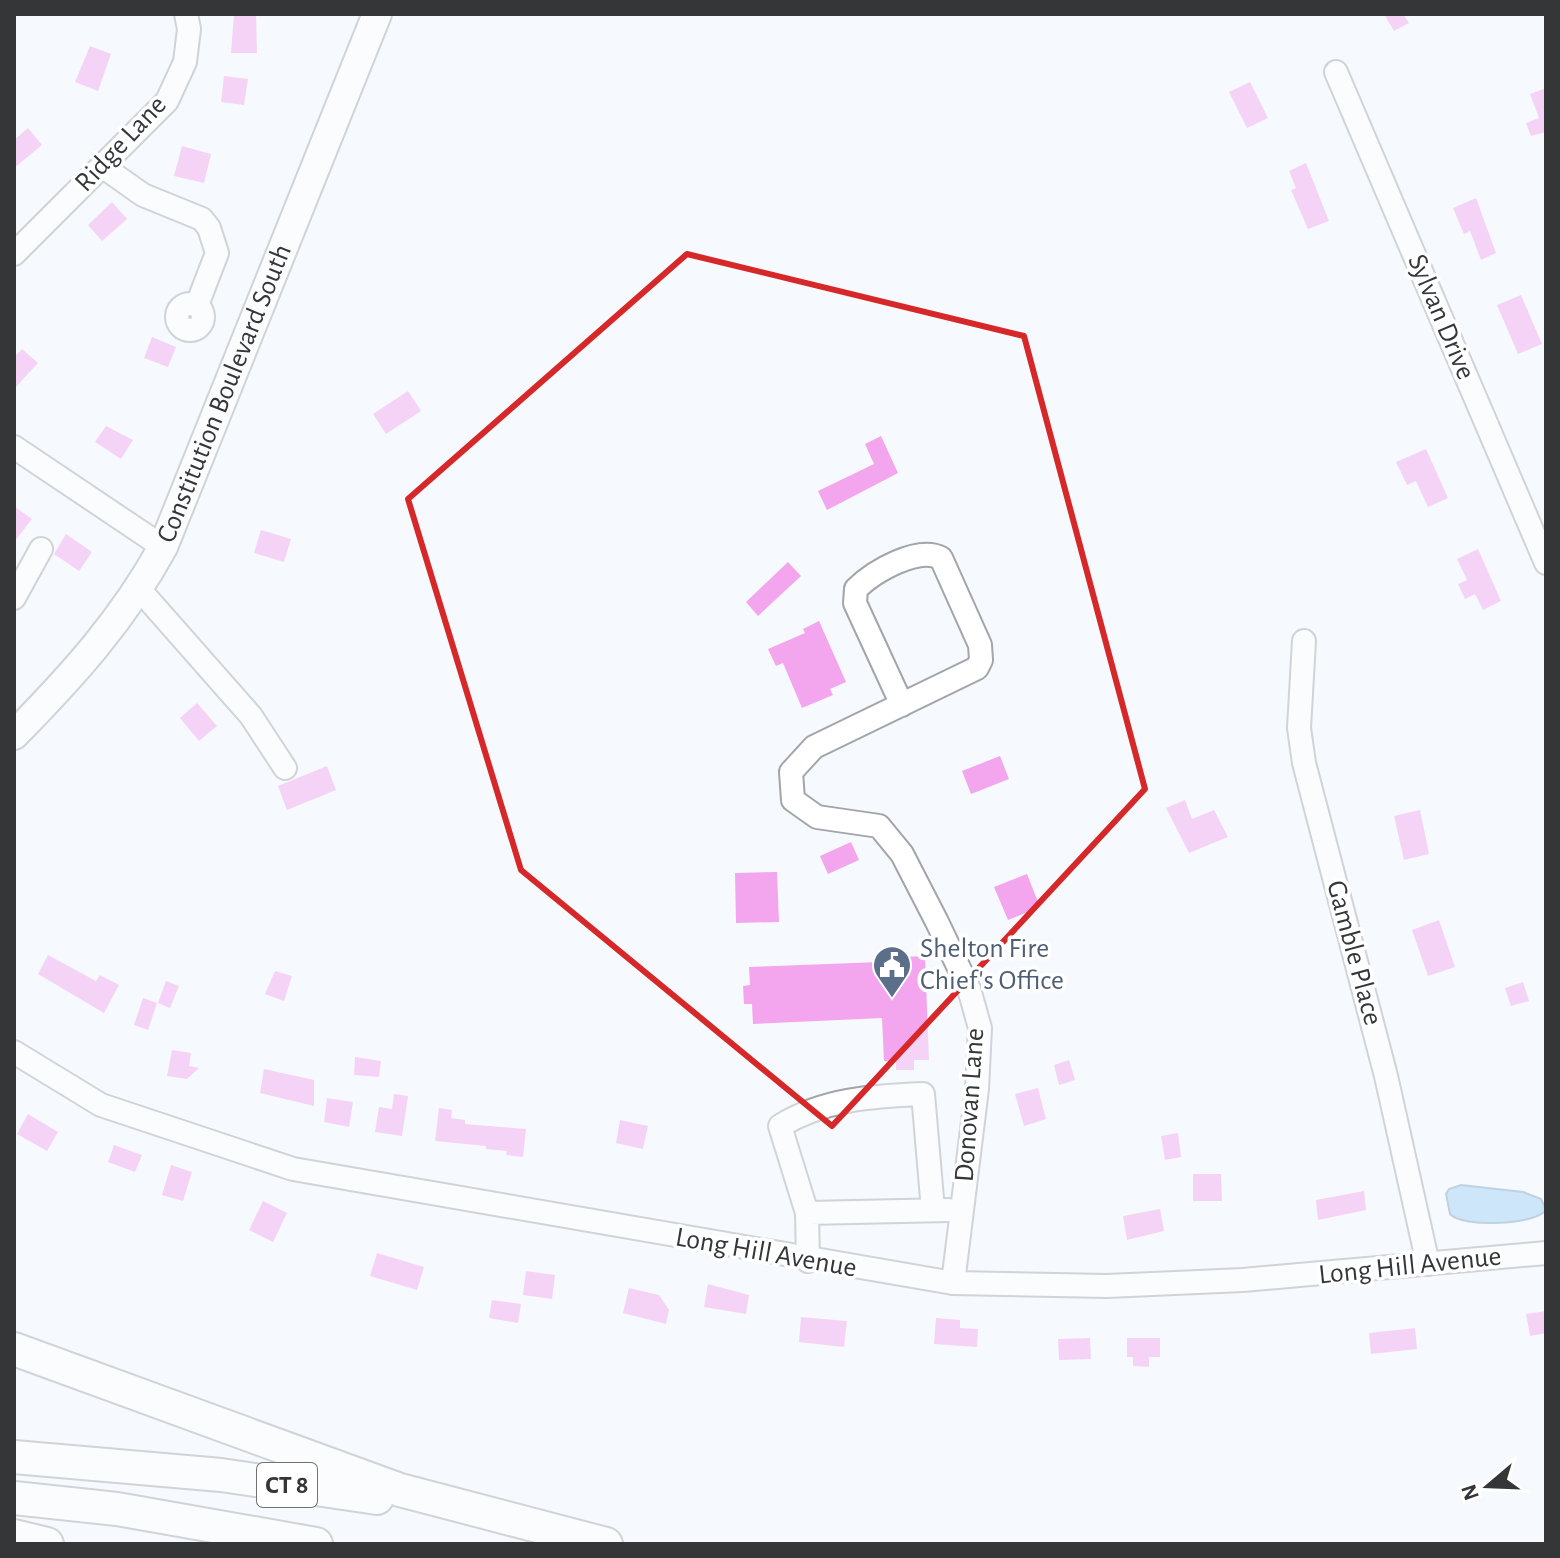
<svg xmlns="http://www.w3.org/2000/svg" width="1560" height="1558" viewBox="0 0 1560 1558" font-family="'Alegreya Sans',sans-serif">
	<rect width="100%" height="100%" fill="#f6f9fd"/>
	<!-- water -->
	<path fill="#9dcef7" stroke="#7ea0be" stroke-width="2" d="M1461 1185 1523 1192 1541 1199 1546 1210C1536 1225 1462 1228 1450 1214L1446 1194 1449 1189Z"/>
	<!-- building -->
	<g fill="#f3a5ee">
		<path d="M234 14H256L257 53H231Z"/>
		<path d="M1384 14H1403L1409 23 1394 31Z"/>
		<path d="M90 46 111 54 98 91 75 82Z"/>
		<path d="M224 76 248 79 244 105 221 102Z"/>
		<path d="M1250 82 1268 118 1247 128 1229 92Z"/>
		<path d="M1546 88V132L1531 136 1526 123 1539 118 1530 94Z"/>
		<path d="M28 128 42 145 14 168V140Z"/>
		<path d="M182 146 211 154 204 183 174 176Z"/>
		<path d="M1306 163 1329 221 1308 229 1291 190 1296 188 1289 171Z"/>
		<path d="M1476 198 1496 253 1481 260 1470 231 1464 234 1453 208Z"/>
		<path d="M112 202 127 219 102 241 88 225Z"/>
		<path d="M1521 295 1542 344 1518 354 1497 305Z"/>
		<path d="M152 337 176 347 168 367 144 358Z"/>
		<path d="M22 349 38 363 14 389V357Z"/>
		<path d="M408 391 421 411 386 434 373 414Z"/>
		<path d="M106 426 133 440 121 459 95 442Z"/>
		<path d="M881 436 898 473 827 510 818 491 874 464 865 444Z"/>
		<path d="M1426 449 1448 498 1428 507 1416 481 1407 485 1396 462Z"/>
		<path d="M14 506 32 519 14 542Z"/>
		<path d="M261 530 291 539 284 562 254 553Z"/>
		<path d="M66 534 92 552 79 571 54 554Z"/>
		<path d="M1478 549 1501 601 1483 610 1475 594 1465 599 1458 584 1467 580 1457 559Z"/>
		<path d="M788 562 801 576 758 616 746 602Z"/>
		<path d="M819 621 846 682 830 689 833 695 802 708 783 663 776 666 768 649 805 633 803 629Z"/>
		<path d="M197 703 217 726 199 741 180 718Z"/>
		<path d="M1000 756 1009 779 971 794 962 771Z"/>
		<path d="M327 766 336 790 287 810 278 786Z"/>
		<path d="M1185 800 1192 819 1214 810 1228 837 1189 853 1166 808Z"/>
		<path d="M1420 810 1429 854 1404 860 1394 816Z"/>
		<path d="M851 842 859 860 828 874 820 856Z"/>
		<path d="M777 872 779 922 736 923 735 873Z"/>
		<path d="M1027 874 1040 907 1008 920 994 887Z"/>
		<path d="M1439 920 1455 967 1428 976 1412 930Z"/>
		<path d="M48 955 96 981 100 975 119 985 104 1013 38 974Z"/>
		<path d="M925 956 929 1060H914V1070H896V1061H884L882 1018 753 1024 752 1004H744L743 986 750 985 749 967 880 962 879 958Z"/>
		<path d="M275 971 292 976 284 1001 265 994Z"/>
		<path d="M166 981 179 986 170 1008 158 1003Z"/>
		<path d="M1523 982 1529 1001 1511 1006 1505 988Z"/>
		<path d="M143 998 157 1003 148 1030 134 1025Z"/>
		<path d="M172 1050 191 1053 189 1066 199 1068 187 1079 167 1076Z"/>
		<path d="M355 1057 381 1061 379 1077 354 1075Z"/>
		<path d="M1069 1060 1075 1080 1059 1085 1054 1065Z"/>
		<path d="M264 1069 314 1080V1106L260 1093Z"/>
		<path d="M1038 1088 1046 1119 1024 1126 1015 1094Z"/>
		<path d="M394 1094 408 1096 402 1136 375 1132 379 1107 392 1109Z"/>
		<path d="M327 1098 353 1102 349 1127 324 1122Z"/>
		<path d="M439 1108 452 1110 451 1118 465 1120V1124L526 1129 523 1157 506 1155 507 1151 486 1149V1146L435 1141Z"/>
		<path d="M28 1114 58 1132 47 1151 17 1134Z"/>
		<path d="M620 1120 648 1126 643 1149 616 1143Z"/>
		<path d="M1178 1133 1181 1157 1165 1160 1161 1136Z"/>
		<path d="M114 1145 142 1155 135 1172 108 1162Z"/>
		<path d="M171 1165 192 1172 183 1201 162 1195Z"/>
		<path d="M1193 1174H1221L1222 1201H1193Z"/>
		<path d="M1364 1191 1366 1210 1318 1220 1316 1200Z"/>
		<path d="M263 1201 287 1213 273 1242 249 1230Z"/>
		<path d="M1160 1209 1164 1231 1127 1240 1123 1216Z"/>
		<path d="M377 1253 424 1267 417 1290 370 1276Z"/>
		<path d="M526 1271 555 1275 552 1299 523 1295Z"/>
		<path d="M708 1284 749 1295 746 1314 704 1307Z"/>
		<path d="M629 1288 659 1295 669 1310 666 1324 623 1313Z"/>
		<path d="M492 1300 521 1304 518 1323 489 1318Z"/>
		<path d="M1546 1311V1333L1530 1336 1526 1314Z"/>
		<path d="M801 1317 847 1321 844 1347 799 1342Z"/>
		<path d="M936 1318 960 1320V1328L978 1329 977 1347 934 1344Z"/>
		<path d="M1415 1328 1417 1349 1371 1354 1369 1333Z"/>
		<path d="M1090 1338 1091 1359 1059 1360 1058 1339Z"/>
		<path d="M1127 1338H1160V1357H1149V1367L1133 1366V1357H1127Z"/>
	</g>
	<g fill="none" stroke-linecap="round" stroke-linejoin="round">
		<defs>
			<g id="minor">
				<path d="M1336 72 1546 563"/>
				<path d="M102 166 143 195 202 219 209 228 217 253 197 305"/>
				<path d="M14 254 167 101 185 62 189 29 186 14"/>
				<circle cx="190" cy="317" r="13"/>
				<path d="M14 447 163 547"/>
				<path d="M140 590 251 716 285 768"/>
				<path d="M14 598 41 549"/>
				<path d="M1304 641 1299 728 1304 763 1386 1076 1428 1264"/>
				<path d="M902 705 855 603 856 589C874 571 918 546 941 558L980 645 981 660 977 668 814 747 791 772 793 800 817 817 879 826 902 854 937 922 969 989 980 1028 977 1089 953 1283"/>
				<path d="M14 1052 101 1105 293 1169 953 1283 1107 1286 1243 1280 1546 1253"/>
				<path d="M807 1213 780 1126C824 1099 873 1096 923 1094L933 1210"/>
				<path d="M808 1261 807 1213 949 1210"/>
			</g>
			<g id="major">
				<path id="s1" d="M14 735C72 676 123 620 163 547L377 14"/>
			</g>
			<g id="highway">
				<path d="M14 1349 400 1490 606 1544"/>
				<path d="M14 1457 221 1475 377 1498"/>
				<path d="M14 1498 117 1509 316 1544"/>
				<path d="M14 1536 47 1544"/>
			</g>
		</defs>
		<!-- minor casing -->
		<use href="#minor" stroke="#a2a5a9" stroke-width="26"/>
		<!-- major casing -->
		<use href="#major" stroke="#a2a5a9" stroke-width="32"/>
		<!-- highway casing -->
		<use href="#highway" stroke="#a2a5a9" stroke-width="36"/>
		<!-- minor -->
		<use href="#minor" stroke="#fff" stroke-width="22"/>
		<!-- major -->
		<use href="#major" stroke="#fff" stroke-width="28"/>
		<!-- highway -->
		<use href="#highway" stroke="#fff" stroke-width="32"/>
	</g>
	<!-- marked area -->
	<path d="M0 0H1560V1558H0ZM687 254 1024 336 1145 789 832 1126 521 870 408 499Z" fill="#f6f9fd" fill-opacity=".55" fill-rule="evenodd"/>
	<path fill="none" stroke="#d62828" stroke-width="6" stroke-linejoin="round" d="M687 254 1024 336 1145 789 832 1126 521 870 408 499Z"/>
	<!-- icons -->
	<defs>
		<symbol id="civic-pin" viewBox="-11 -11 22 30"><path d="M0 17L-7.5 6A9.5 9.5 0 1 1 7.5 6Z" fill="#5c6f8a" stroke="#fff"/><path d="M-.6-6.5H3V-4.5H.6V-3L4-1V1h2V6H-6V1h2V-1L-.6-3ZM-1.2 2.5V6h2.4V2.5Z" fill="#fff"/></symbol>
	</defs>
	<g fill-rule="evenodd">
		<use href="#civic-pin" x="870" y="943" width="44" height="60"/>
	</g>
	<g text-anchor="middle" dominant-baseline="central" stroke-width="7" stroke-linejoin="round" paint-order="stroke">
		<!-- shield labels -->
		<rect fill="#fff" stroke="#727274" stroke-width="2" x="257" y="1463" width="60" height="44" rx="6"/>
		<g font-size="26" font-weight="bold" fill="#353638">
			<text x="287" y="1485">CT 8</text>
		</g>
		<!-- street labels -->
		<g font-size="28" fill="#353638" stroke="#fff">
			<text transform="translate(121 144) rotate(-47)">Ridge Lane</text>
			<text transform="translate(1441 317) rotate(67)">Sylvan Drive</text>
			<text stroke="none"><textPath href="#s1" startOffset="406">Constitution Boulevard South</textPath></text>
			<text transform="translate(1354 953) rotate(75)">Gamble Place</text>
			<text transform="translate(970 1105) rotate(-86)">Donovan Lane</text>
			<text transform="translate(766 1253) rotate(10)">Long Hill Avenue</text>
			<text transform="translate(1410 1266) rotate(-6)">Long Hill Avenue</text>
		</g>
		<!-- service labels -->
		<g font-size="28" fill="#4e5e75" stroke="#fff" text-anchor="start">
			<text x="920" y="949">Shelton Fire<tspan x="920" dy="32">Chief's Office</tspan></text>
		</g>
	</g>
	<!-- border -->
	<rect width="1560" height="1558" fill="none" stroke="#353638" stroke-width="32"/>
	<!-- north arrow -->
	<g transform="translate(1488 1486) rotate(251)" stroke="#ffffff" stroke-width="6" paint-order="stroke">
	<path d="M0-6L14 30L0 20L-14 30Z" fill="#353638"/>
	<text y="-12" font-size="22" font-weight="bold" text-anchor="middle" fill="#353638">N</text>
	</g>
</svg>
